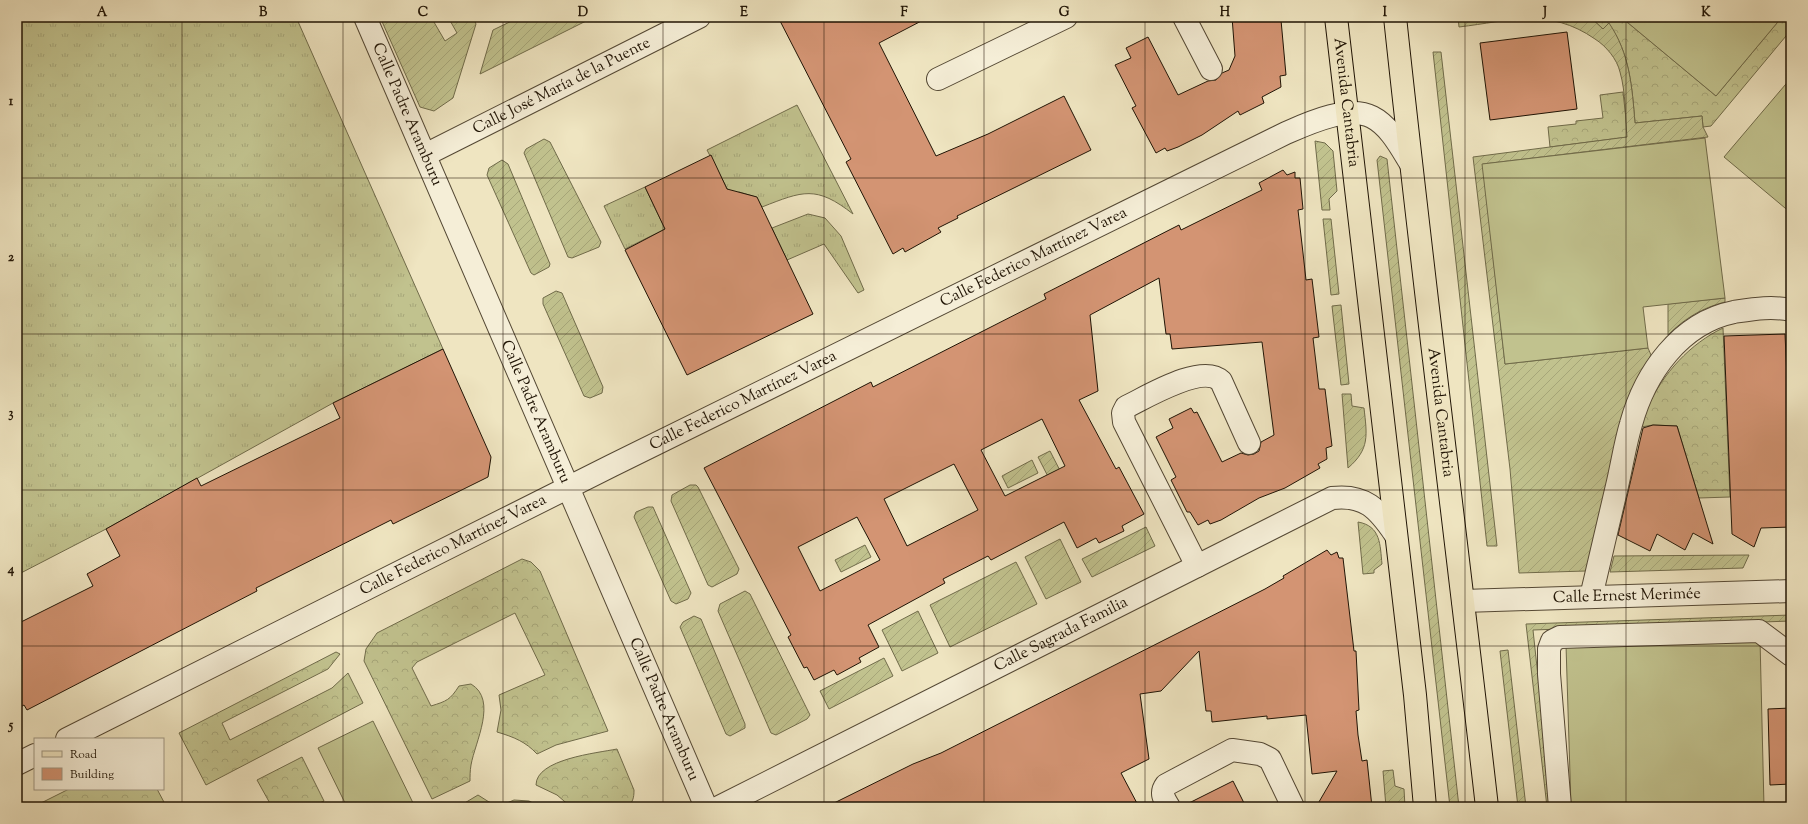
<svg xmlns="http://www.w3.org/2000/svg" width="1808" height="824" viewBox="0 0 1808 824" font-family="'Sorts Mill Goudy',serif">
	<defs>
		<pattern id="grass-tufts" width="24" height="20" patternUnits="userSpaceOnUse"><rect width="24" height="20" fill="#c1c28e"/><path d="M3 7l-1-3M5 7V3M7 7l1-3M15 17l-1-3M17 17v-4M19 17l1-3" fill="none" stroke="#a6a679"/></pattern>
		<pattern id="forest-crowns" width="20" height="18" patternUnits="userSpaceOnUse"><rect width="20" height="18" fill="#c1c28e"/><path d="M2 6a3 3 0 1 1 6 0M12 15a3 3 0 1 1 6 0" fill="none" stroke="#a6a679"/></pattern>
		<pattern id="garden-furrows" width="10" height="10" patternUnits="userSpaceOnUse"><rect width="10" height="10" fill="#c1c28e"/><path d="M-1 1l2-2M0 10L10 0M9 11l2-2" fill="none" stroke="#a6a679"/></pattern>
	</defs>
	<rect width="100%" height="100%" fill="#efe5c1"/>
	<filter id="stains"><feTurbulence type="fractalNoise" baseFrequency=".005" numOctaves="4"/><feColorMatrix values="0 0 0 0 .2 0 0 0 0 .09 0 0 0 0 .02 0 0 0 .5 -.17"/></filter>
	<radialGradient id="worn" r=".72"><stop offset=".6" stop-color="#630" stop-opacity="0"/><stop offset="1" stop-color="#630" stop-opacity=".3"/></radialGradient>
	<!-- grass -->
	<g fill="url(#grass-tufts)" stroke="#706b4a">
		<path d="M17 17H296L443 349 333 403 106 529 17 575Z"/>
		<path d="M797 105 853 214C816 185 803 191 762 207L756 197 739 192 731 196 707 150Z"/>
		<path d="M645 187 665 229 625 249 604 206Z"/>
		<path d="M808 214 825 218 841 236 864 290 858 293 824 244 787 260 772 228Z"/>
	</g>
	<!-- forest -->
	<g fill="url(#forest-crowns)" stroke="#706b4a">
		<path d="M1590 17H1621L1716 96 1782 17H1791V30L1711 126 1703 127 1702 116 1635 123C1632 87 1630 54 1609 24L1603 29Z"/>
		<path d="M1623 92 1628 137 1550 147 1548 127 1576 124V121L1603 118 1600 95Z"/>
		<path d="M1723 328 1730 497 1699 498 1677 426 1653 425 1641 427C1641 420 1645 414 1648 407 1662 374 1691 343 1723 328Z"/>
		<path d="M522 559 531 562 540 571 608 731 556 745 537 754C526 742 514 737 497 732L501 710 499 695 545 675 515 613 417 662 412 668 431 706C447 701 450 700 459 686L471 684C498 700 475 742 471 765 470 771 470 776 470 781L432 799 364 661 366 649 377 633Z"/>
		<path d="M336 652 340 654 328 669 222 723 230 740 332 688 348 673 363 703 206 785 179 733Z"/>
		<path d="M617 749 634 790C634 798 633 803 626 807H571L557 795 536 785C536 759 597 753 617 749Z"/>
		<path d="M302 757 324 801 311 807H272L257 780Z"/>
		<path d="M69 789H157L165 804 160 807H33Z"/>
		<path d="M478 795 489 802 500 806 514 800 529 801 541 807H458Z"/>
	</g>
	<!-- garden -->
	<g fill="url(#garden-furrows)" stroke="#706b4a">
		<path d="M380 17H431L445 41 457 33 448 17H473L476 24 453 98 434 111 420 107Z"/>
		<path d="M520 17H594L480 74 493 30Z"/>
		<path d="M1458 17H1590L1603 29 1609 23C1630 54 1632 87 1635 123L1702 116 1703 127 1708 137 1483 164 1505 364 1648 348 1651 355 1635 383 1619 434 1586 571 1519 573 1510 469 1473 157 1627 137C1625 116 1626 93 1620 72 1617 59 1606 46 1595 39 1549 7 1510 21 1459 27Z"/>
		<path d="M1433 52H1441L1497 546H1487Z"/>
		<path d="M544 139 550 142 601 242 599 247 572 258 568 257 524 153 526 149Z"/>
		<path d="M1315 141 1325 143 1333 151 1337 191 1329 199 1330 210H1322Z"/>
		<path d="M1380 156 1387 159 1459 807H1450L1377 160Z"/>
		<path d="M502 160 508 164 550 264 549 267 534 275 531 273 487 175 489 168Z"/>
		<path d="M1323 219H1331L1339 294 1331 295Z"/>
		<path d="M556 291 562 293 603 387 602 393 590 398 584 396 543 304V298Z"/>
		<path d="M1725 298V302C1702 308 1685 318 1668 335V304Z"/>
		<path d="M1341 305 1349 384 1341 385 1332 306Z"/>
		<path d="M1342 394H1351L1352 406 1364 408C1367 435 1370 449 1348 468Z"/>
		<path d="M1050 451 1072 494 1060 500 1038 457Z"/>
		<path d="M1032 460 1038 473 1008 488 1002 476Z"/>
		<path d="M690 485H696L698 487 739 569 737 574 712 587 708 585 671 501 672 495Z"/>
		<path d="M648 507H653L691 593 688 599 676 604 671 601 634 517 636 512Z"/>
		<path d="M1358 522C1381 526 1380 545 1382 564L1374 570V573L1363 574Z"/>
		<path d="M1146 527 1155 546 1092 577 1082 559Z"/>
		<path d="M1060 539 1081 582 1046 599 1025 557Z"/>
		<path d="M865 545 871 557 841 572 835 560Z"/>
		<path d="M1749 555 1743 568 1610 572 1614 556Z"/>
		<path d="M1016 562 1037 604 950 647 930 605Z"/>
		<path d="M745 591 750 594 810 715 807 719 776 735 771 733 718 611 720 604Z"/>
		<path d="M918 611 938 653 902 671 882 630Z"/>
		<path d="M1791 615V621L1533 630 1552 807H1547L1526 624Z"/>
		<path d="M694 616 701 619 745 724V728L730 736 726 734 680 627 683 622Z"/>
		<path d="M1508 650 1526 807H1518L1500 651Z"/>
		<path d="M884 658 893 676 829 709 820 691Z"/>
		<path d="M1393 770 1395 786 1404 789 1405 807H1386L1383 771Z"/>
	</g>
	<!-- pitch -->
	<g fill="#c1c28e" stroke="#706b4a">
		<path d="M1621 17H1782L1716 96Z"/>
		<path d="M1791 78V213L1724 157Z"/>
		<path d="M1705 138 1725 298 1643 307 1648 348 1505 364 1482 164Z"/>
		<path d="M1760 639 1764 807H1571L1566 645Z"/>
		<path d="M373 721 415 807H347L318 748Z"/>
	</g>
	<!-- building -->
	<g fill="#d39473" stroke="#201405" fill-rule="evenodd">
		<path d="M778 17H929L879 43 936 156 988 134 1064 96 1091 150 957 216 958 218 938 228 941 232 905 252 903 248 893 254 846 162 851 159Z"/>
		<path d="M1232 17H1274V19L1281 20 1286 75 1280 76 1281 87 1262 97 1264 103 1240 115 1238 111 1202 135 1178 147 1167 151 1165 148 1156 153 1132 108 1136 106 1115 65 1131 58 1126 48 1148 37 1178 95 1208 81 1216 80 1222 73 1229 70 1235 56Z"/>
		<path d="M1567 32 1577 109 1490 120 1480 43Z"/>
		<path d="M711 155 727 189 757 197 813 314 687 375 625 250 665 229 645 187Z"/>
		<path d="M1283 170 1287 175 1295 172V178H1300L1303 209 1298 210 1303 253 1306 280 1312 279 1319 337 1313 338 1316 363 1319 389H1325L1332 446 1326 448 1327 459 1318 464 1320 468 1285 488 1259 498 1221 520 1210 524 1208 520 1198 525 1190 512H1187L1171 480 1176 477 1156 437 1173 428 1169 419 1191 408 1194 413 1197 412 1222 462 1241 453 1248 455 1254 454 1259 451 1261 442 1274 435 1262 342 1172 349 1170 334H1166L1159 278 1090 315 1098 391 1079 400 1116 469 1119 467 1144 514 1122 526 1124 531 1099 543 1096 538 1077 548 1064 522 991 560 988 556 943 579 945 583 868 625 879 647 859 658 861 662 837 675 834 670 814 680 807 667 804 668 788 637 791 635 704 468 871 382 873 387 1046 299 1044 294 1179 225 1181 230 1262 190 1259 183ZM1042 419 1065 466 1005 496 981 450ZM954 464 978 510 907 546 884 499ZM857 517 880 560 820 591 798 547Z"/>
		<path d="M1785 334 1791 466V527L1761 528 1754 547 1732 534 1724 336Z"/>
		<path d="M443 349 491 457 488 477 393 524 391 520 256 588 257 591 27 710 24 705 17 709V624L93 586 87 574 120 556 106 529 197 478 201 486 340 418 333 403Z"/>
		<path d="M1653 425 1677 426 1713 544 1693 533 1685 550 1657 534 1650 551 1618 535 1643 428Z"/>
		<path d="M1327 550 1331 555 1337 552 1339 558H1343L1354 651H1356L1359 710 1356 711 1358 735 1362 761 1367 760 1372 807H1316L1337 771 1312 774 1306 715 1267 719V716L1212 722 1211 711H1206L1199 651 1161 691 1140 694 1149 759 1121 773 1139 807H826L913 764 941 753 1265 589 1284 578 1283 576Z"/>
		<path d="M1791 708V784L1770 785 1768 709Z"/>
		<path d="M1233 781 1246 807H1181Z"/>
	</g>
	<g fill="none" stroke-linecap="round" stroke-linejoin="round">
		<defs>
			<g id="minor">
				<path id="s1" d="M365 17 706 807"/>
				<path d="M1184 17 1211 69"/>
				<path d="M938 79 1066 17"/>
				<path id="s2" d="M425 155 699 17"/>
				<path d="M1197 566 1124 422 1123 413 1126 407C1147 397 1202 363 1221 381L1249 443"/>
				<path d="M1591 597C1600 560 1608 523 1617 486 1622 465 1625 444 1631 424 1645 373 1680 323 1734 312 1754 309 1771 306 1791 310"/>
				<path id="s3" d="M1463 601 1791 591"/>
				<path id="s4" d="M67 739 611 466 1286 133C1309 123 1348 105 1372 117 1390 126 1401 148 1411 164"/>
				<path d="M17 764 35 755"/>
				<path id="s5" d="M719 807 1332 498C1365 494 1378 509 1395 534"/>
				<path d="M1169 807C1164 799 1160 793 1166 785L1232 750 1260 754 1270 759 1293 807"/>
				<path d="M1560 807 1549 674V649L1552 641 1560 637 1759 631 1791 655"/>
			</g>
			<g id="major">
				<path id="s6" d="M1336 17 1415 695 1425 807"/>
				<path id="s7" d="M1395 17C1423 281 1457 544 1487 807"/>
			</g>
		</defs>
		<!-- minor casing -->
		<use href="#minor" stroke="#544834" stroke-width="24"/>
		<!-- major casing -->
		<use href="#major" stroke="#201405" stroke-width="24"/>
		<!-- minor -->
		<use href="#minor" stroke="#f5eed7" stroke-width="22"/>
		<!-- major -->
		<use href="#major" stroke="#efe5c1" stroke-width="22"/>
	</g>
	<!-- grid -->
	<path fill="none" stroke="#201405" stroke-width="1" stroke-opacity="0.55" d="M182 17V807M343 17V807M503 17V807M663 17V807M824 17V807M984 17V807M1145 17V807M1305 17V807M1465 17V807M1626 17V807M17 178H1791M17 334H1791M17 490H1791M17 646H1791"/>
	<g text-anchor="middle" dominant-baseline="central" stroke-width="3" stroke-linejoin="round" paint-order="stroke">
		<!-- street labels -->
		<g font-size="16" fill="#201405" stroke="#f5eed7">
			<text stroke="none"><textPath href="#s2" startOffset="153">Calle José María de la Puente</textPath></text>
			<text stroke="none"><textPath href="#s6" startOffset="86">Avenida Cantabria</textPath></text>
			<text stroke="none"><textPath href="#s1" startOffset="106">Calle Padre Aramburu</textPath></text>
			<text stroke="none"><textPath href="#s4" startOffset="1080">Calle Federico Martínez Varea</textPath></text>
			<text stroke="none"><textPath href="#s4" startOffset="756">Calle Federico Martínez Varea</textPath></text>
			<text stroke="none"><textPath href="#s1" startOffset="430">Calle Padre Aramburu</textPath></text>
			<text stroke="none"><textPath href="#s7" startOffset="398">Avenida Cantabria</textPath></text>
			<text stroke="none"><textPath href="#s4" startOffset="432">Calle Federico Martínez Varea</textPath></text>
			<text stroke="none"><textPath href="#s3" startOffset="164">Calle Ernest Merimée</textPath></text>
			<text stroke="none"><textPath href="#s5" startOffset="383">Calle Sagrada Familia</textPath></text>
			<text stroke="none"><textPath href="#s1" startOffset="754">Calle Padre Aramburu</textPath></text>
		</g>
	</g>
	<!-- margin -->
	<rect width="1808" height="824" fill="none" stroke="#efe5c1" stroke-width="44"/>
	<!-- legend -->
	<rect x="34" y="738" width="130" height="52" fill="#f5eed7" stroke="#a09783"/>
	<rect x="42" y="751" width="20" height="6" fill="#efe5c1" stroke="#a09783"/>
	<text x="70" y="758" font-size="12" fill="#201405">Road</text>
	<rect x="42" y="768" width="20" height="12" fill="#d39473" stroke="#a09783"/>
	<text x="70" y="778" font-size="12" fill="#201405">Building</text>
	<rect x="22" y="22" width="1764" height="780" fill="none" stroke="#201405" stroke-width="1.5"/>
	<g font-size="13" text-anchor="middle" font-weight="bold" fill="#201405">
		<text x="102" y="16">A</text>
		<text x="263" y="16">B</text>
		<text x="423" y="16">C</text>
		<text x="583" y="16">D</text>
		<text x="744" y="16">E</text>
		<text x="904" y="16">F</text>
		<text x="1064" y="16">G</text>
		<text x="1225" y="16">H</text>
		<text x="1385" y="16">I</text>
		<text x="1545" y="16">J</text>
		<text x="1706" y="16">K</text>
		<text x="11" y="105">1</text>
		<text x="11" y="261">2</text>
		<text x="11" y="417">3</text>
		<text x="11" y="573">4</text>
		<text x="11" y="729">5</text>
	</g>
	<rect width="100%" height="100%" filter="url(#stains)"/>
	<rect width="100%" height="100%" fill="url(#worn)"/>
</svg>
